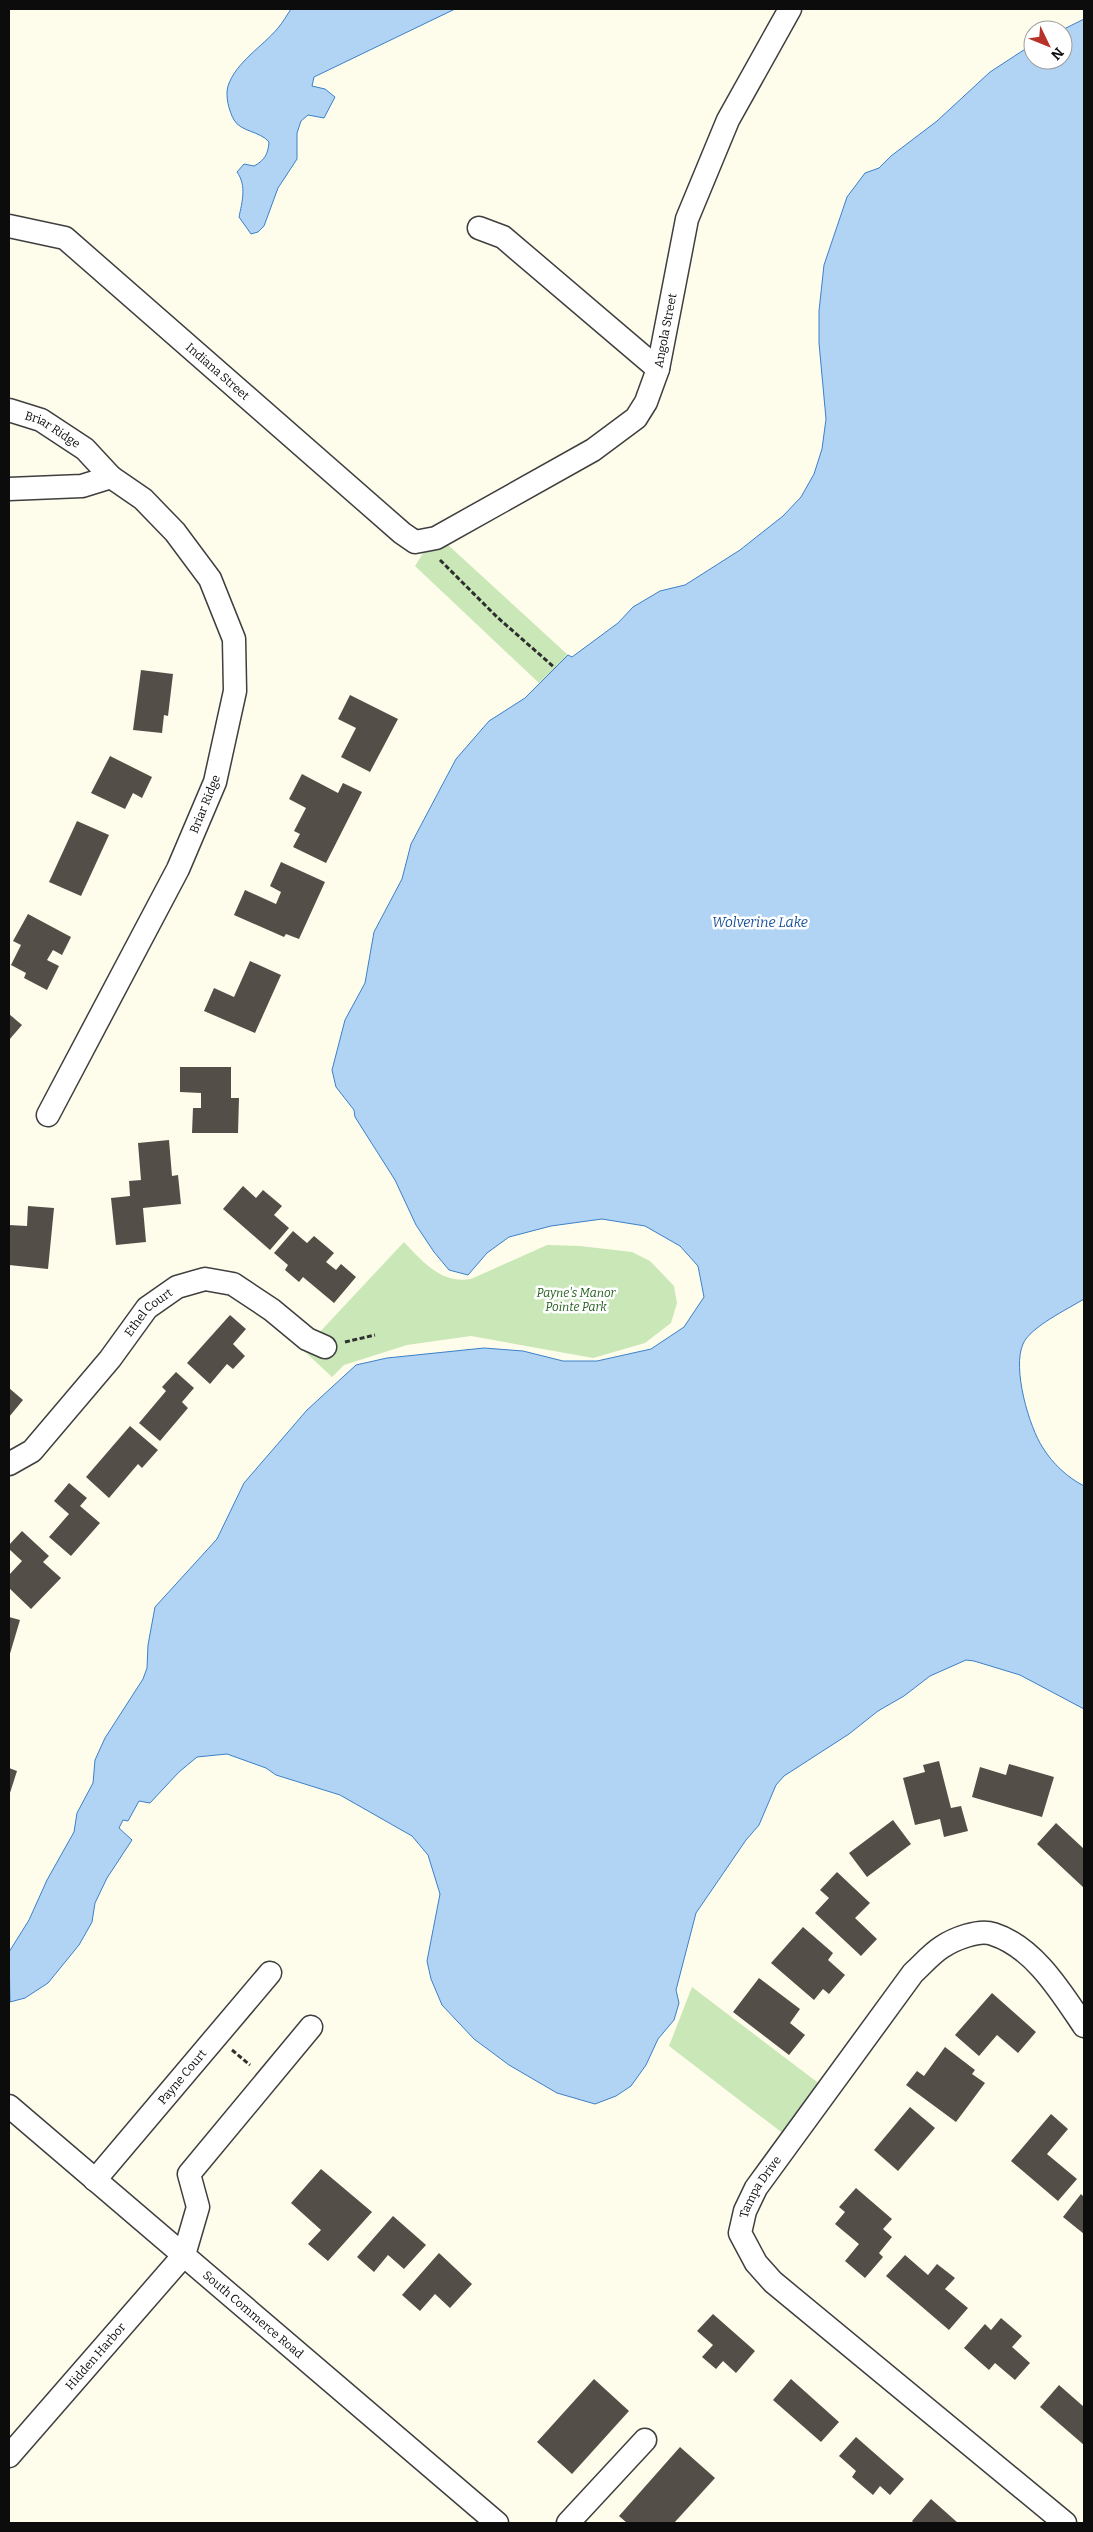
<svg xmlns="http://www.w3.org/2000/svg" width="1093" height="2532" viewBox="0 0 1093 2532" font-family="Bitter,serif">
	<rect width="100%" height="100%" fill="#fefdeb"/>
	<!-- park -->
	<g fill="#cae7b7">
		<path d="M447 544 568 655 539 683 415 566 423 553Z"/>
		<path d="M404 1242C423 1262 441 1284 471 1279L547 1245 580 1246 632 1252 650 1261 674 1286 677 1303 671 1323 645 1343 593 1358 471 1336 407 1345 344 1365 332 1377 303 1350Z"/>
		<path d="M692 1987 821 2085 785 2135 669 2046Z"/>
	</g>
	<!-- water -->
	<g fill="#b2d4f4" stroke="#3b80c9">
		<path d="M291 9H455L314 77 312 86 325 89 335 97 324 118 308 115 301 121 297 133V159L278 188 264 226 258 232 251 234 239 217C242 202 247 186 237 172L244 164 254 166C265 160 268 154 269 142 260 131 241 132 234 120 229 111 225 96 228 86 236 62 262 47 278 28 283 22 287 15 291 9Z"/>
		<path d="M1084 19V1299C1068 1309 1030 1327 1023 1344 1012 1368 1029 1427 1043 1448 1053 1464 1067 1477 1084 1486V1709L1020 1675 974 1661 966 1660 930 1676 904 1696 878 1711 849 1734 784 1776 776 1785 759 1825 746 1840 696 1913 676 1990 679 2003 674 2020 658 2039 646 2065 631 2086 616 2096 595 2104 557 2093 509 2065 474 2039 442 2005 431 1979 427 1961 440 1894 428 1855 412 1836 340 1795 276 1775 266 1768 227 1754 197 1757 179 1772 150 1803 139 1801 128 1821 123 1820 119 1828 132 1840 107 1878 95 1903 92 1922 79 1945 48 1983 25 1998 10 2002 9 1952 29 1920 47 1880 74 1832 77 1813 93 1783 95 1760 105 1738 143 1679 147 1668 148 1645 155 1607 217 1539 244 1483 307 1410 356 1365 387 1358 484 1348 523 1351 563 1361H597L651 1349 684 1327 704 1297 698 1266 680 1246 645 1226 602 1219 551 1226 509 1237 487 1253 468 1275 449 1270 434 1252 416 1225 395 1180 355 1117 354 1110 336 1087 332 1070 345 1020 365 983 374 932 402 879 411 844 456 759 489 721 525 698 568 655 572 657 618 623 633 607 660 591 685 585 740 550 783 516 801 497 814 474 822 449 826 419 819 343V311L824 265 847 197 865 173 879 168 891 156 937 121 990 72 1033 44V60H1063L1062 30Z"/>
	</g>
	<!-- building -->
	<g fill="#544e49">
		<path d="M141 670 173 674 168 716 164 715 162 733 133 730Z"/>
		<path d="M350 695 398 719 370 772 341 757 356 728 338 719Z"/>
		<path d="M110 756 152 777 142 798 133 793 125 809 91 793Z"/>
		<path d="M302 774 338 793 343 783 362 792 326 863 293 847 300 834 294 831 306 808 289 799Z"/>
		<path d="M77 821 109 835 81 896 49 882Z"/>
		<path d="M281 862 325 882 299 939 286 934 284 937 234 915 245 890 276 904 281 892 270 886Z"/>
		<path d="M28 914 71 937 62 955 53 950 47 960 59 966 47 990 24 978 26 973 11 965 21 945 13 941Z"/>
		<path d="M250 961 281 975 255 1033 204 1011 214 988 234 997Z"/>
		<path d="M9 1014 22 1025 9 1040Z"/>
		<path d="M180 1067H231V1098H239L238 1133H192L193 1108H201V1093L180 1092Z"/>
		<path d="M169 1140 172 1176 178 1175 181 1204 143 1208 146 1242 116 1245 111 1198 130 1196 129 1181 141 1180 138 1143Z"/>
		<path d="M243 1186 256 1198 263 1190 282 1206 274 1215 289 1228 270 1250 223 1209Z"/>
		<path d="M28 1206 54 1208 48 1269 9 1265V1225L27 1226Z"/>
		<path d="M293 1231 307 1243 314 1236 334 1253 326 1262 336 1270 341 1264 356 1277 334 1303 303 1277 299 1282 285 1270 288 1265 274 1253Z"/>
		<path d="M230 1315 246 1329 233 1344 245 1356 233 1369 227 1364 210 1384 187 1363Z"/>
		<path d="M176 1372 194 1388 182 1402 188 1408 160 1441 139 1423 166 1391 162 1387Z"/>
		<path d="M9 1388 23 1400 9 1417Z"/>
		<path d="M130 1426 158 1450 142 1468 138 1464 109 1498 86 1477Z"/>
		<path d="M69 1483 87 1498 80 1506 100 1523 71 1556 49 1537 69 1514 54 1501Z"/>
		<path d="M22 1531 49 1556 43 1562 61 1578 31 1609 9 1588V1575L22 1561 9 1549V1545Z"/>
		<path d="M9 1617 20 1620 9 1657Z"/>
		<path d="M939 1761 951 1808 961 1806 968 1831 944 1837 940 1819 915 1825 903 1778 925 1772 923 1765Z"/>
		<path d="M1009 1764 1054 1777 1042 1817 972 1797 980 1767 1006 1775Z"/>
		<path d="M9 1768 17 1771 9 1796Z"/>
		<path d="M893 1820 911 1844 867 1877 849 1853Z"/>
		<path d="M1056 1823 1083 1848 1084 1847V1888L1037 1844Z"/>
		<path d="M837 1872 870 1903 855 1918 877 1939 861 1956 815 1913 829 1898 820 1890Z"/>
		<path d="M803 1927 833 1953 828 1960 845 1975 829 1994 823 1989 814 2000 771 1963Z"/>
		<path d="M759 1978 800 2009 790 2023 805 2035 789 2055 733 2012Z"/>
		<path d="M992 1993 1036 2032 1018 2053 997 2035 979 2056 955 2035Z"/>
		<path d="M945 2047 975 2070 972 2074 985 2083 956 2122 906 2085 917 2071 924 2076Z"/>
		<path d="M910 2107 935 2128 898 2171 874 2150Z"/>
		<path d="M1051 2114 1068 2129 1047 2154 1077 2179 1058 2201 1011 2161Z"/>
		<path d="M321 2169 372 2212 328 2261 308 2244 321 2230 291 2203Z"/>
		<path d="M856 2188 892 2219 883 2229 892 2237 879 2253 883 2257 865 2278 845 2261 859 2244 835 2224 845 2212 839 2207Z"/>
		<path d="M1081 2194 1084 2197V2234L1063 2217Z"/>
		<path d="M393 2216 426 2245 404 2269 388 2255 374 2272 357 2257Z"/>
		<path d="M439 2253 472 2284 450 2308 435 2294 420 2311 402 2295Z"/>
		<path d="M905 2255 928 2275 937 2264 955 2278 945 2289 968 2308 949 2330 886 2276Z"/>
		<path d="M713 2314 755 2351 736 2373 723 2361 716 2369 702 2357 713 2345 697 2331Z"/>
		<path d="M1001 2318 1022 2336 1012 2347 1030 2363 1015 2380 995 2363 989 2370 964 2348 985 2324 991 2330Z"/>
		<path d="M594 2379 629 2411 572 2474 537 2442Z"/>
		<path d="M791 2379 839 2422 821 2442 773 2400Z"/>
		<path d="M1059 2385 1084 2407V2445L1040 2407Z"/>
		<path d="M856 2437 904 2479 890 2495 880 2486 873 2495 852 2477 856 2471 839 2456Z"/>
		<path d="M680 2447 715 2478 674 2523H627L619 2516Z"/>
		<path d="M931 2499 958 2523H914L912 2521Z"/>
	</g>
	<g fill="none" stroke-linecap="round" stroke-linejoin="round">
		<defs>
			<g id="minor">
				<path id="s1" d="M9 226 65 238 402 533 415 542 436 538 593 450 636 418 646 402 658 369 687 219 728 120 790 9"/>
				<path d="M479 228 503 237 658 369"/>
				<path id="s2" d="M9 410 41 420 85 449 111 477 143 499 175 532 210 579 234 639 235 691 215 782 178 869 48 1115"/>
				<path d="M9 489 82 486 111 477"/>
				<path id="s3" d="M9 1464 32 1451 110 1359 147 1308 177 1287 205 1279 233 1284 272 1310 307 1339 325 1347"/>
				<path id="s4" d="M9 2106 497 2523"/>
				<path id="s5" d="M95 2180 270 1973"/>
				<path id="s6" d="M9 2456 184 2255 198 2207 189 2174 311 2027"/>
				<path d="M568 2523 645 2440"/>
				<path id="s7" d="M1065 2523 773 2282 756 2263 740 2233 745 2211 756 2188 913 1973C922 1965 931 1954 942 1947 954 1939 979 1929 993 1934 1034 1947 1061 1992 1084 2026"/>
			</g>
		</defs>
		<!-- minor casing -->
		<use href="#minor" stroke="#3f3f3f" stroke-width="25"/>
		<!-- path -->
		<g stroke="#2e2e2e" stroke-width="3" stroke-dasharray="5 2.5" stroke-linecap="butt">
			<path d="M440 560 497 617 555 668"/>
			<path d="M345 1342 375 1335"/>
			<path d="M232 2050 250 2065"/>
		</g>
		<!-- minor -->
		<use href="#minor" stroke="#fff" stroke-width="22"/>
	</g>
	<g text-anchor="middle" dominant-baseline="central" stroke-width="5" stroke-linejoin="round" paint-order="stroke">
		<!-- street labels -->
		<g font-size="12" fill="#0c0c0c" stroke="#fff">
			<text stroke="none"><textPath href="#s1" startOffset="869">Angola Street</textPath></text>
			<text stroke="none"><textPath href="#s1" startOffset="260">Indiana Street</textPath></text>
			<text stroke="none"><textPath href="#s2" startOffset="48">Briar Ridge</textPath></text>
			<text transform="translate(205 804) rotate(-68)">Briar Ridge</text>
			<text stroke="none"><textPath href="#s3" startOffset="208">Ethel Court</textPath></text>
			<text stroke="none"><textPath href="#s5" startOffset="135">Payne Court</textPath></text>
			<text stroke="none"><textPath href="#s7" startOffset="489">Tampa Drive</textPath></text>
			<text stroke="none"><textPath href="#s4" startOffset="321">South Commerce Road</textPath></text>
			<text stroke="none"><textPath href="#s6" startOffset="132">Hidden Harbor</textPath></text>
		</g>
		<!-- park labels -->
		<g font-size="12" font-style="italic" fill="#25611f" stroke="#fff">
			<text x="576" y="1293">Payne's Manor<tspan x="576" dy="14">Pointe Park</tspan></text>
		</g>
		<!-- water labels -->
		<g font-size="14" font-style="italic" fill="#1a5399" stroke="#fff">
			<text x="760" y="922">Wolverine Lake</text>
		</g>
	</g>
	<!-- border -->
	<rect width="1093" height="2532" fill="none" stroke="#0c0c0c" stroke-width="20"/>
	<!-- north arrow -->
	<g transform="translate(1048 45) rotate(133)"><circle r="24" fill="#ffffff" stroke="#9e9e9e"/>
	<path d="M0-4L9 19L0 12L-9 19Z" fill="#b73229"/>
	<text y="-8" font-size="14" font-weight="bold" text-anchor="middle" fill="#0c0c0c">N</text>
	</g>
</svg>
